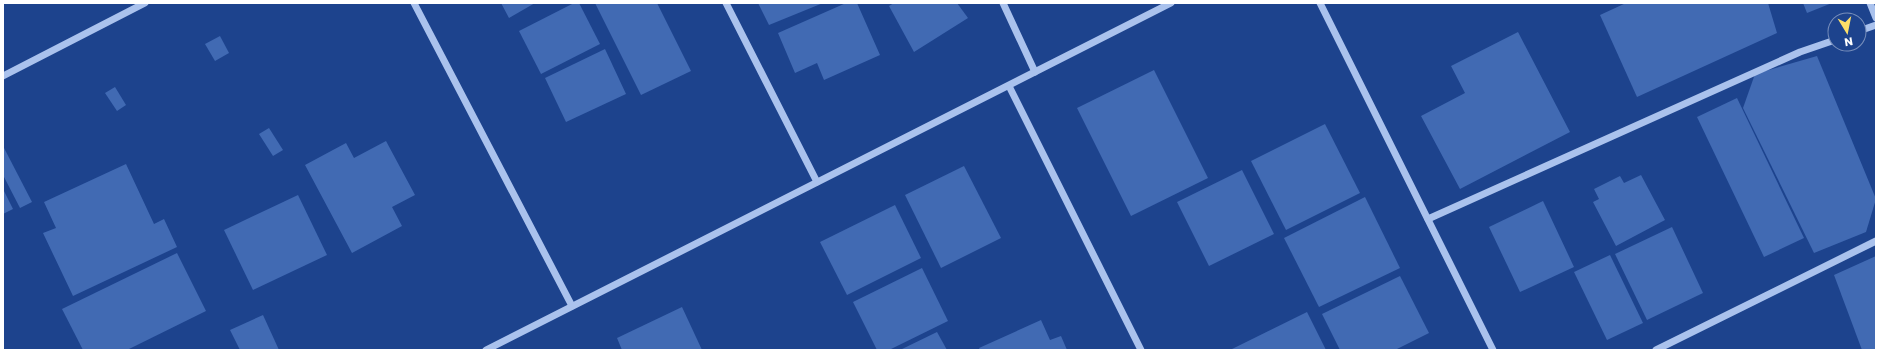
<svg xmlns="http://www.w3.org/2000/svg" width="1879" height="353" viewBox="0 0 1879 353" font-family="Poppins,sans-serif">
	<rect width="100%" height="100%" fill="#1d438d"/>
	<!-- building -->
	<g fill="#416ab3">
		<path d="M501 3H535L509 18Z"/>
		<path d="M574 3H579L600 44 541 74 519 31Z"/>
		<path d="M595 3H657L691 71 641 95Z"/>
		<path d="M758 3H823L769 25Z"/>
		<path d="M846 3H857L880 55 824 80 817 63 795 73 778 33Z"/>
		<path d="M894 3H957L968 18 914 52 889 6Z"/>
		<path d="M1626 3H1768L1777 33 1637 97 1600 15Z"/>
		<path d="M1803 3H1832L1807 13Z"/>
		<path d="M1518 32 1570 132 1460 189 1421 116 1465 93 1451 66Z"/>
		<path d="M220 36 229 53 215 61 205 44Z"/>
		<path d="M605 49 626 94 566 122 545 78Z"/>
		<path d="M1817 56 1876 199 1866 232 1814 253 1743 108 1755 74Z"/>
		<path d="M1154 70 1208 178 1131 216 1077 108Z"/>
		<path d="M115 87 126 105 117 111 105 93Z"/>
		<path d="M1737 98 1804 238 1764 257 1697 117Z"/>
		<path d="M1325 124 1360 193 1286 230 1251 161Z"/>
		<path d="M269 128 283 150 273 156 259 134Z"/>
		<path d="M386 141 415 195 392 207 402 226 352 253 305 165 346 143 354 158Z"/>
		<path d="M3 146 32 202 20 208 3 175Z"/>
		<path d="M126 164 154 224 164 219 177 247 73 296 43 233 56 228 44 202Z"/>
		<path d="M964 166 1001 238 941 268 905 195Z"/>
		<path d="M1242 170 1274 234 1209 266 1177 202Z"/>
		<path d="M1641 175 1665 220 1616 246 1593 202 1599 199 1594 189 1620 176 1624 183Z"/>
		<path d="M3 189 13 209 3 214Z"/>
		<path d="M298 195 327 255 253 290 224 230Z"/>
		<path d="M1365 197 1400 268 1319 307 1284 238Z"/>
		<path d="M1543 201 1574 267 1520 292 1489 227Z"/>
		<path d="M895 205 921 258 847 295 820 242Z"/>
		<path d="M1672 227 1703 293 1647 320 1615 254Z"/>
		<path d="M177 253 206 311 127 350H83L62 309Z"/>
		<path d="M1610 255 1643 323 1607 340 1574 272Z"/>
		<path d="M1876 256V350H1862L1834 275Z"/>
		<path d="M922 268 948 321 889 350H877L853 302Z"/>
		<path d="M1400 276 1429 333 1395 350H1340L1322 314Z"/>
		<path d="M682 307 702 350H622L617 338Z"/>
		<path d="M1307 312 1326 350H1230Z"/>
		<path d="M263 315 279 350H240L230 330Z"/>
		<path d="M1041 320 1050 340 1061 336 1067 350H980L979 348Z"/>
		<path d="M937 332 947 350H900Z"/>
	</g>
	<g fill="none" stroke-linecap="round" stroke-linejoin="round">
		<!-- minor -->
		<g stroke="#aac2ed" stroke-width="7">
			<path d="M414 3 572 306"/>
			<path d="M726 3 817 182"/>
			<path d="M1003 3 1035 72"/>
			<path d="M1320 3 1493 350"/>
			<path d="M1870 3 1876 18"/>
			<path d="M1859 31 1876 25"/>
			<path d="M3 76 145 3"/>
			<path d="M1009 86 1141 350"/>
			<path d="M1428 219 1800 52 1835 40"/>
			<path d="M486 350 1171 3"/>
			<path d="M1656 350 1876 241"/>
		</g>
	</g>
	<!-- border -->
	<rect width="1879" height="353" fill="none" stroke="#ffffff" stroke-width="8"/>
	<!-- north arrow -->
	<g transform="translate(1847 32) rotate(170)"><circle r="19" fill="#1d438d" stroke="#778ebb"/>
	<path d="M0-3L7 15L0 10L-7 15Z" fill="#fddf68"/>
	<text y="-6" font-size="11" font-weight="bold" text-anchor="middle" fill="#ffffff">N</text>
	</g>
</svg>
